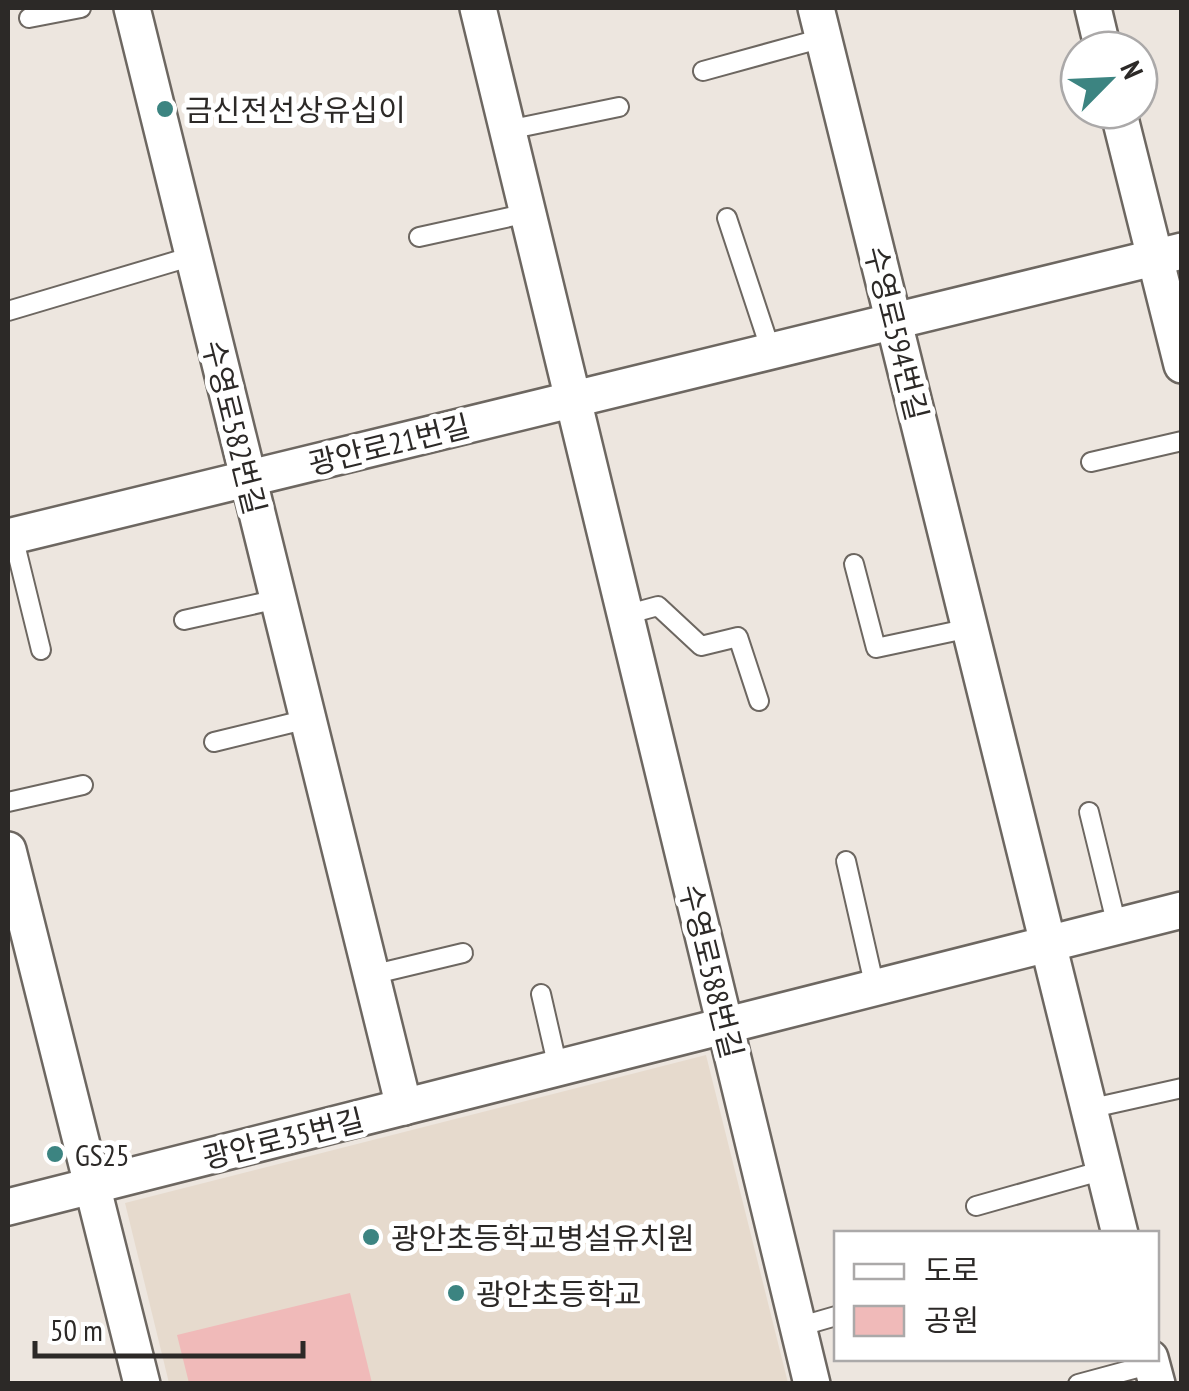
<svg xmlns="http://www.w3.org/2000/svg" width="1189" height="1391" viewBox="0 0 1189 1391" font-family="'PT Sans Narrow','Noto Sans KR',sans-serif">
	<rect width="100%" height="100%" fill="#ede6df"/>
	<!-- built -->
	<path fill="#e6dacd" d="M706 1055 788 1383H169L125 1203Z"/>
	<!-- green -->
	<path fill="#f0bab9" d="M350 1293 372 1383H189L177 1335Z"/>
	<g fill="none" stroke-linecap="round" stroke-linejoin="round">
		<defs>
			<g id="service">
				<path d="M29 18 81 8"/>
				<path d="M703 71 823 38"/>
				<path d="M508 130 619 107"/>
				<path d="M727 218 771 351"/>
				<path d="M419 237 528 213"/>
				<path d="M8 311 193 256"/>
				<path d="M1091 462 1182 441"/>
				<path d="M13 536 41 650"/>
				<path d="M854 564 876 648 970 628"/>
				<path d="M625 615 658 606 701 646 738 637 759 701"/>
				<path d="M184 620 278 599"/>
				<path d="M214 742 308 719"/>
				<path d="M8 802 83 785"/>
				<path d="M1089 812 1117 926"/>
				<path d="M846 861 875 988"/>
				<path d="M371 975 463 953"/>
				<path d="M541 994 558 1068"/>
				<path d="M1088 1109 1182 1088"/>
				<path d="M976 1206 1104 1170"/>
				<path d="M798 1327 836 1316"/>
				<path d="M1078 1384 1152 1364"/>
			</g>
			<g id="minor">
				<path d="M132 8 404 1107"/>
				<path d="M478 8 812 1384"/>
				<path d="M816 8 1120 1234"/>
				<path d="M1093 8 1103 50"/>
				<path d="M1118 110 1182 365"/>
				<path d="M8 537 1182 251"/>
				<path d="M8 850 142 1384"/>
				<path d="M8 1207 1182 910"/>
				<path d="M1150 1358 1157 1384"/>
			</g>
		</defs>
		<!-- service casing -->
		<use href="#service" stroke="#6d6761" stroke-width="22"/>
		<!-- minor casing -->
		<use href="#minor" stroke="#6d6761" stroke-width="40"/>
		<!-- service -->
		<use href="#service" stroke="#fff" stroke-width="18"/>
		<!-- minor -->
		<use href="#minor" stroke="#fff" stroke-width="35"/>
	</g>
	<!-- markers -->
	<g fill="#3c8481" stroke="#fff" stroke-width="4">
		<circle cx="165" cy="109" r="10"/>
		<circle cx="55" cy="1154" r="10"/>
		<circle cx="371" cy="1237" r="10"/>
		<circle cx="456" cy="1293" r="10"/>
	</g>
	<g text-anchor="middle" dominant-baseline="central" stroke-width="10" stroke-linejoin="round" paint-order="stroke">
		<!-- poi labels -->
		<g font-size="30" fill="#2c2927" stroke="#fff" text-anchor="start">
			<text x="185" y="109">금신전선상유십이</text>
			<text x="75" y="1154">GS25</text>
			<text x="391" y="1237">광안초등학교병설유치원</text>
			<text x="476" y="1293">광안초등학교</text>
		</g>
		<!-- street labels -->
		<g font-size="30" fill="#2c2927" stroke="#fff">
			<text transform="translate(897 333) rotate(76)">수영로594번길</text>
			<text transform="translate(235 427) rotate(76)">수영로582번길</text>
			<text transform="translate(389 444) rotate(-14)">광안로21번길</text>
			<text transform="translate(712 971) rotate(76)">수영로588번길</text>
			<text transform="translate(283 1138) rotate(-14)">광안로35번길</text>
		</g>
	</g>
	<!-- border -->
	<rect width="1189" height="1391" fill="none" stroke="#2c2927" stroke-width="20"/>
	<!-- legend -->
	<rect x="834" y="1231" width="325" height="130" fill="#ffffff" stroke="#aba9a9" stroke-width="2.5"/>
	<rect x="854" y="1264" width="50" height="15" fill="#ffffff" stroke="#aba9a9" stroke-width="2.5"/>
	<text x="924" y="1281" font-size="30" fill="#2c2927">도로</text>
	<rect x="854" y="1306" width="50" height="30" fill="#f0bab9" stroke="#aba9a9" stroke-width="2.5"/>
	<text x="924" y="1331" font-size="30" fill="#2c2927">공원</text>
	<!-- north arrow -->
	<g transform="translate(1109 80) rotate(66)"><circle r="48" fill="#ffffff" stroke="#aba9a9" stroke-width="2.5"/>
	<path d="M0-8L18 38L0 25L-18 38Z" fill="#3c8481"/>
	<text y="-15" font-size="28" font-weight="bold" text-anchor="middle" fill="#2c2927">N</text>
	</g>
	<!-- scale -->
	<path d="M35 1341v15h268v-15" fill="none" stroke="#2c2927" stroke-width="5"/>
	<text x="50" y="1341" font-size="30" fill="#2c2927" stroke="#ffffff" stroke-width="8" paint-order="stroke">50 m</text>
</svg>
